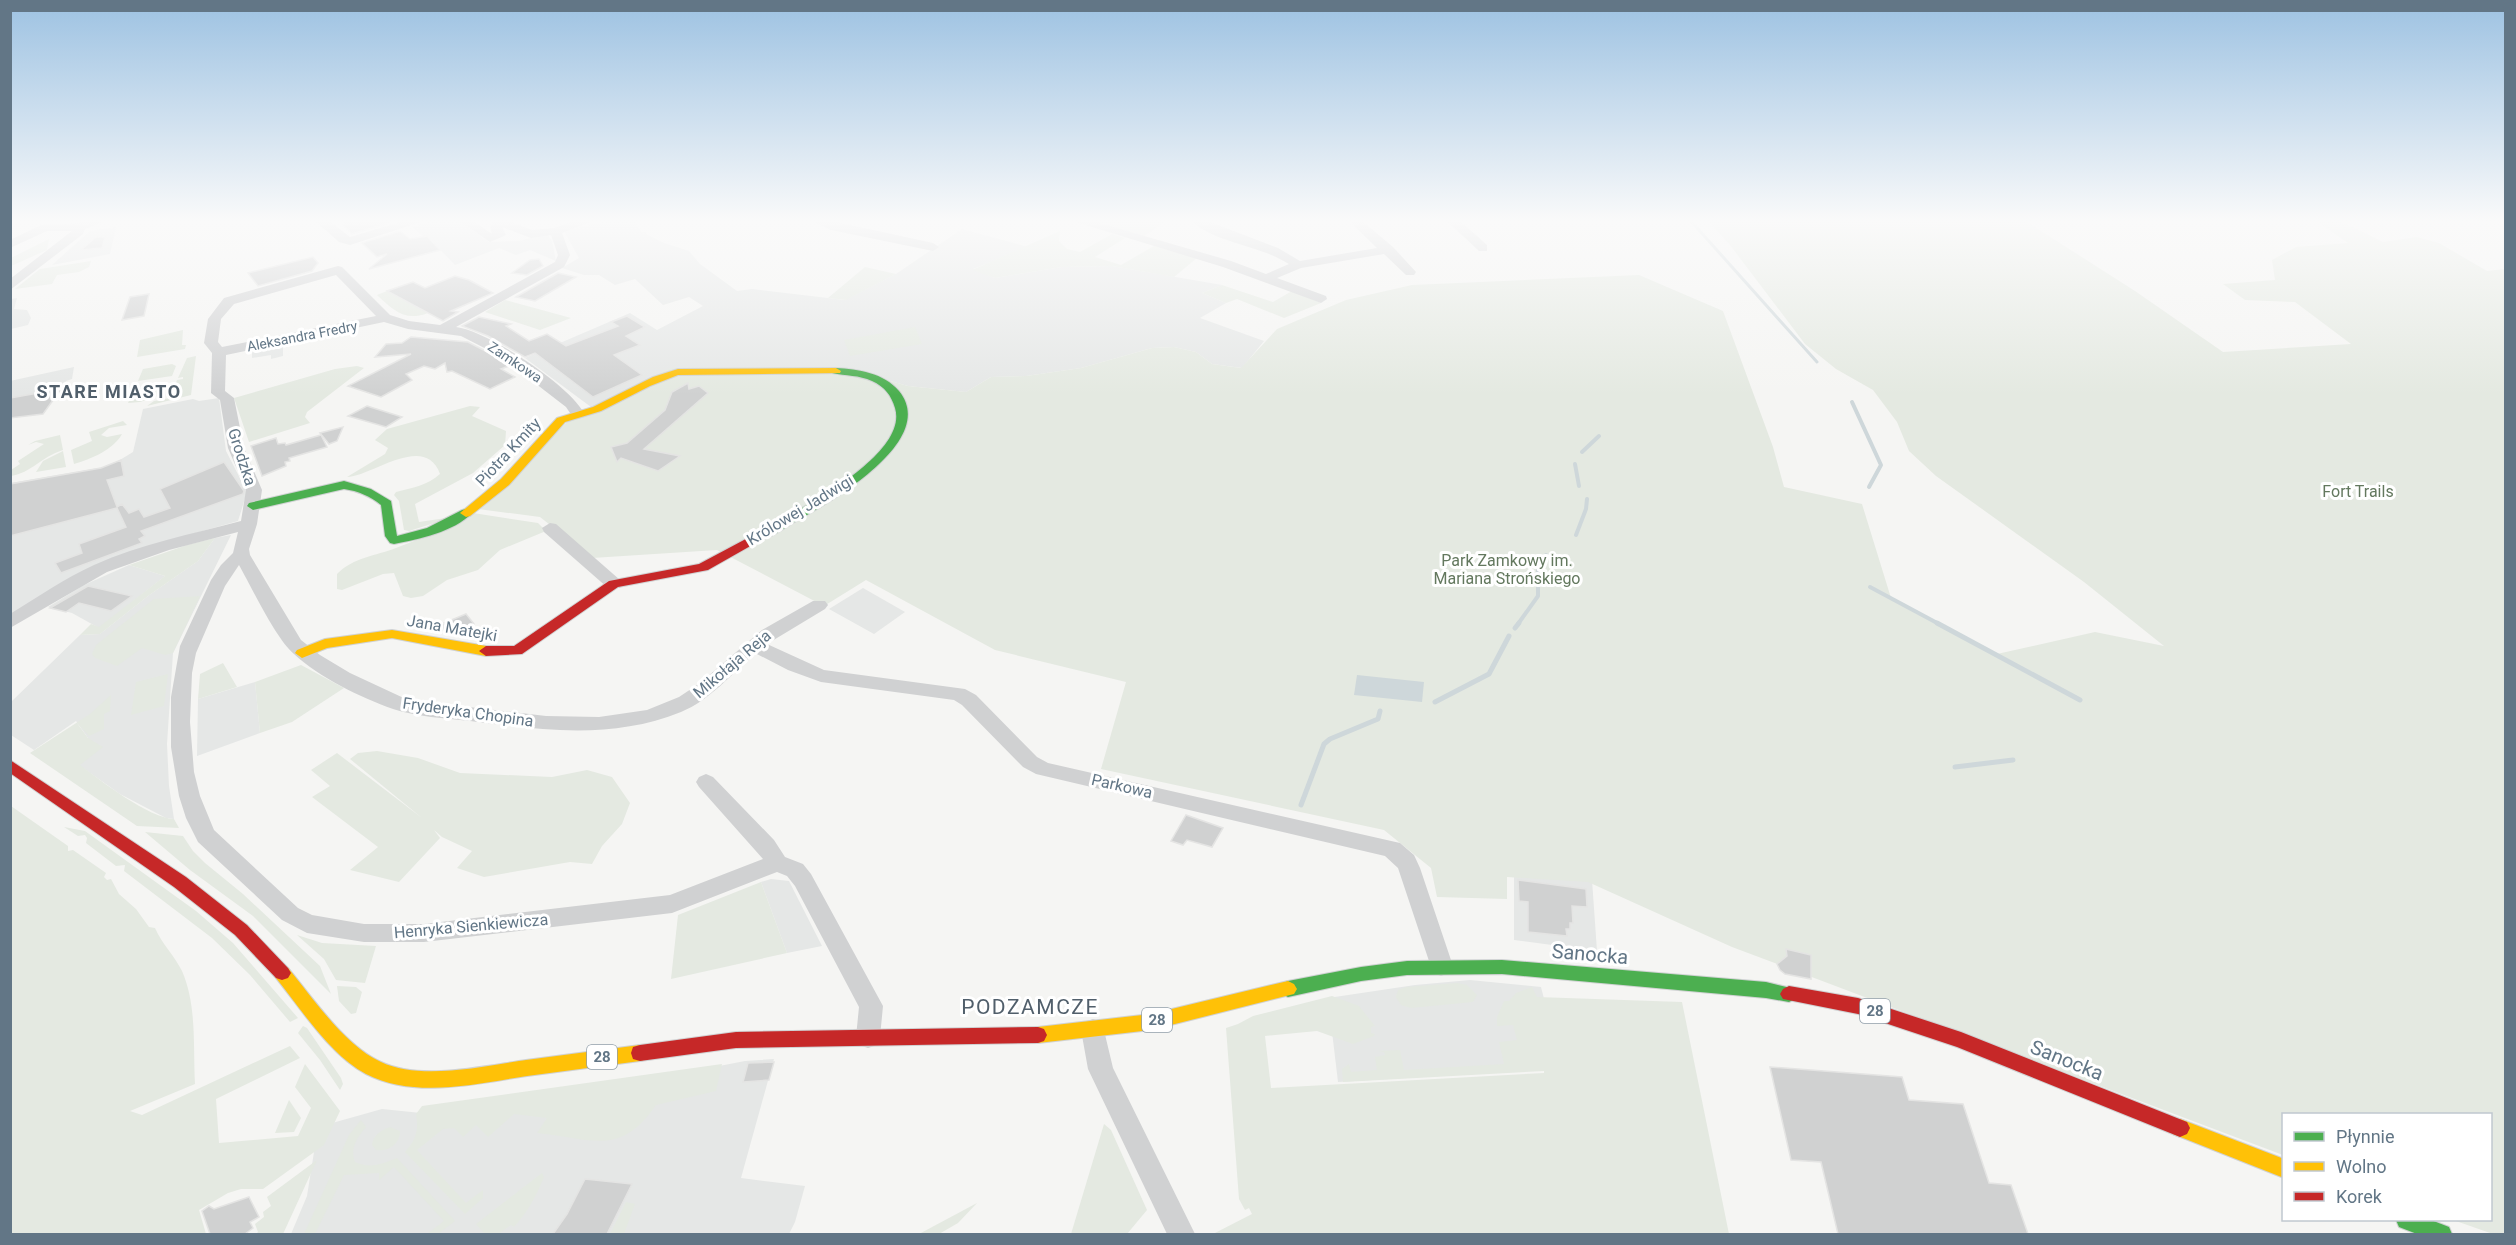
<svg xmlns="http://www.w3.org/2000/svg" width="2516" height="1245" viewBox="0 0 2516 1245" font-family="Roboto,sans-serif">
	<rect width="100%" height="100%" fill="#f5f5f3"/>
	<!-- built -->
	<g fill="#e5e7e6">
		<path d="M434 220H458L489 242 519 241 547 234 552 241 556 261 530 250 516 255 499 248 455 265 427 236 424 237 412 227Z"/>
		<path d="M610 220H633L641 232H647L646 234 664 243 689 251 700 264 737 291 752 289 845 300 896 274 962 229 1028 247 973 269 995 278 1062 267 1112 266 1222 285 1202 293 1226 303 1200 318 1264 341 1242 368 1212 364 1196 352 1174 347 1152 348 1081 368 1026 376 991 377 966 392 908 386 845 368 591 407 525 358 630 313 657 330 703 306 689 297 663 305 635 279 615 285 599 275H584L562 268 579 258 564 231Z"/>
		<path d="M116 227 110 254 52 265 90 231Z"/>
		<path d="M17 298 14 309 27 310 31 318 28 325 11 329V299Z"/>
		<path d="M283 342V356L271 359V355L252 358V348Z"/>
		<path d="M74 367 72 379 66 381 43 414 11 418 10 381Z"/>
		<path d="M219 398 226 451 247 492 238 521 178 538 11 617V483L110 466 133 452 143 409 193 399 199 401Z"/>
		<path d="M231 535 173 653 167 744 169 786 174 819 166 818 120 794 79 765 88 738 76 721 34 750 11 735V702L80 635 100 634 148 596 198 561 215 538Z"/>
		<path d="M129 565 165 576 99 628 72 613 48 607 84 585Z"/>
		<path d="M863 588 905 612 874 634 829 609Z"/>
		<path d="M255 682 260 733 197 756 198 699Z"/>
		<path d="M1514 874 1592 880 1597 951 1514 940Z"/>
		<path d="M771 879 789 881 822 946 787 953 761 882Z"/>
		<path d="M1470 980 1541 987 1562 1069 1338 1082 1328 998 1415 985Z"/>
		<path d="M774 1059 741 1178 805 1186 795 1222 789 1234H291L307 1196 318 1127 382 1109 421 1113 673 1075 745 1061Z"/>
	</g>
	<!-- green -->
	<g fill="#e4e9e1">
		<path d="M1080 220H1168L1141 238Z"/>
		<path d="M1707 220H2003L2027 222 2135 291 2223 352 2351 344 2295 302 2245 300 2223 284 2275 280 2272 260 2296 247 2348 243 2315 220H2335L2351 226 2383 242 2417 237 2439 243 2487 271 2505 269V1234H2493L2453 1220H2490V1114H2284L2283 1155 1732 947 1588 882 1507 877V899L1437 897 1431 868 1384 830 1101 769 1126 682 995 650 866 580 824 606 717 550 592 558 540 517 478 509 566 423 671 368H845L908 386 966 392 991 377 1026 376 1081 368 1152 348 1174 347 1196 352 1212 364 1241 368 1277 329 1346 300 1412 285 1639 275 1723 311 1773 447 1784 487 1862 504 1891 598 1997 654 2095 632 2164 646 2084 582 1936 476 1909 451 1897 422 1873 390 1836 369 1805 344 1730 245Z"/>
		<path d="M1060 231 1059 241 1067 249 1080 252 1112 234 1125 238 1095 257 1121 265 1154 246 1197 258 1174 277 1112 266 1062 267 995 278 972 270Z"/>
		<path d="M49 239 47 250 11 266V258Z"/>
		<path d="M91 261 89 267 79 272 57 275 52 284 15 289 40 269Z"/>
		<path d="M865 267 896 274 846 300 828 298Z"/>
		<path d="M1222 285 1273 302 1292 291 1321 303 1284 318 1237 299 1226 303 1202 293Z"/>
		<path d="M387 291 428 313C405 322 393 310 377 295Z"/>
		<path d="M505 300 571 318 540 330 485 312Z"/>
		<path d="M915 327 922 344 850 356 844 340Z"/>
		<path d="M183 330 182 345H186L185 349 137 357 140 340Z"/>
		<path d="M196 356 191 395 147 406 154 401 170 398 177 380 183 379V377L178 378 187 358Z"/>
		<path d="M172 364 176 366 172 376 138 381 143 369Z"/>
		<path d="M357 366 364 368 307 412 305 417 310 423 249 442 234 398 335 369Z"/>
		<path d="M168 384 164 394 140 402 128 403 134 389Z"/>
		<path d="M470 406 480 407 472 416 506 431 505 445 473 473 415 504 419 522 446 518 441 521 409 531 404 530 399 501 394 495 396 492C412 488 428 485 440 474 425 432 371 477 347 477L385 454 388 448 375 440 387 429Z"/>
		<path d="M123 421 127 425 109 428 101 435 107 437 122 434C113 450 91 459 74 464L71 450 92 441 89 432Z"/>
		<path d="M60 435 63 450C41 457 31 473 11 476V470L20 464 18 461 44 444 36 442 28 445 35 441Z"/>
		<path d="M63 451 66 467 36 472 43 461Z"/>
		<path d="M473 513 538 523 546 531 500 550 478 570 447 580 423 596 411 598 403 596 394 573 383 574 342 590 337 589V574C354 557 375 556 396 548 423 538 448 526 473 513Z"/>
		<path d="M215 538 198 561 148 596 100 634 80 635 91 624 99 627 165 576 129 565 187 545Z"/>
		<path d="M200 596 173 653 165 655 142 648 117 666 95 658 92 654 96 645 154 599Z"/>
		<path d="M223 663 237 687 198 699 200 674Z"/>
		<path d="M301 665 344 688 292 722 260 733 255 682Z"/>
		<path d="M168 674 164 706 131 715 136 682Z"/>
		<path d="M111 695 110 711 104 714V729L89 736 77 723 88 738 103 747 80 765C101 781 149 818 174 819L179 828 137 826 30 753 90 714Z"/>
		<path d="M377 751 418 758 460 773 552 777 587 770 612 777 630 803 622 824 602 846 592 864 570 862 484 877 457 868 472 851 442 837 434 830 440 838 399 882 350 870 378 847 312 797 330 786 311 770 337 753 422 818 350 759 358 753Z"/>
		<path d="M11 806 68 846V851L73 850 106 873 104 877 107 880 111 879 119 894 136 909 149 927 155 928C162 944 174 955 182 971 197 1005 193 1047 195 1084L130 1111 142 1115 290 1046 300 1058 216 1099 219 1143 298 1136 311 1108 295 1087 305 1064 340 1111 324 1145 263 1189H241L228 1193 199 1210 206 1234H11Z"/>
		<path d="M64 827 85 831 196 911 233 943 298 1018 290 1022 250 975 212 938 124 871 125 865 116 866 86 843 87 838 85 835 78 836Z"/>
		<path d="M145 832 183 836 193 851 205 863 243 894 320 966 331 994 253 916 190 870Z"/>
		<path d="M761 882 787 953 671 979 678 915Z"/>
		<path d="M297 935 322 943 376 946 365 983 336 980 324 959Z"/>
		<path d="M1458 983 1467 985 1477 995 1473 1002 1411 1008 1401 1005 1396 997 1398 990 1406 987Z"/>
		<path d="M337 986 356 987 362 992 356 1013 351 1014 339 1001Z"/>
		<path d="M1532 987 1537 997 1682 1002 1729 1234H1213L1252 1214 1249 1208 1245 1210 1239 1199 1226 1028 1238 1024 1253 1016 1332 996 1359 1006 1375 1026 1371 1027V1033L1375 1034 1374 1036 1353 1044 1317 1031 1265 1036 1271 1088 1544 1073V1071L1343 1082 1342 1069 1349 1064 1351 1072 1377 1070 1375 1057 1385 1055 1384 1052 1378 1051 1400 1050 1404 1070 1504 1064 1499 1042 1517 1040 1513 1025 1497 1026V1017L1504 1001H1509L1516 993Z"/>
		<path d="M303 1026 307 1028 341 1078 343 1084 340 1090 320 1060 298 1033Z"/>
		<path d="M722 1064 716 1091 656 1105C620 1158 590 1138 537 1133L547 1118 514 1114 488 1137 476 1125 463 1137 454 1128 443 1129 417 1150 466 1203 483 1190V1198L465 1214 405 1152C416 1140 419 1130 416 1114L422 1106Z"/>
		<path d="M289 1100 301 1118 294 1132 275 1133Z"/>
		<path d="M361 1120 366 1127C357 1138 350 1147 355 1162 370 1169 382 1164 397 1158L455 1221 438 1234H427L444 1221 394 1167 379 1180V1173L344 1175 315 1234H304L349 1135Z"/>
		<path d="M1104 1124 1111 1130 1147 1210 1127 1234H1071Z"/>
		<path d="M390 1127 400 1131C400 1144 388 1152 376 1150L372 1145C373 1135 381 1130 390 1127Z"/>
		<path d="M317 1160 283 1234H256L258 1232 255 1224 264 1217 263 1212 271 1206 267 1197Z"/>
		<path d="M542 1173 544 1177C536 1196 528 1212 514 1227L511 1225 498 1234H485L476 1224Z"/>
		<path d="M626 1202 635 1204 624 1234H610Z"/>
		<path d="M977 1203 958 1223 939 1234H919Z"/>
	</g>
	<!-- water -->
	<path fill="#ced7da" d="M1357 675 1424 682 1422 702 1354 695Z"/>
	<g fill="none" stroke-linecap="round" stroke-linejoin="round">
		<!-- stream-far2 -->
		<path stroke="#ced7da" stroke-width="3" d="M1690 220 1817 362"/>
		<!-- stream-far1 -->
		<g stroke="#ced7da" stroke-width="4">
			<path d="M1852 402 1881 465 1869 487"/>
			<path d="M1582 452 1599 436"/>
			<path d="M1575 464 1579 486"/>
			<path d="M1576 535 1586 509 1587 499"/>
			<path d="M1870 587 1939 624"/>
			<path d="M1518 624 1538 596V568L1546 555"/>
		</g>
		<!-- stream -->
		<g stroke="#ced7da" stroke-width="5">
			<path d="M1937 623 2080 700"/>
			<path d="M1515 628 1519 623"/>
			<path d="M1435 702 1489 674 1509 636"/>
			<path d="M1955 767 2013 760"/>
			<path d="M1301 805 1324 744 1330 739 1378 719 1380 711"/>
		</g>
	</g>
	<!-- building -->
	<g fill="#d0d1d1" stroke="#e4e4e3" stroke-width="1.5">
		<path d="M354 220H382L389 223 352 234 342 224Z"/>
		<path d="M400 231 410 239 427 236 440 250 369 269 387 254 377 257 362 243Z"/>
		<path d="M96 237H105L102 248 81 250Z"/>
		<path d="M313 257 318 263 312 271 258 286 248 273Z"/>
		<path d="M539 259 543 266 527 275 512 273 530 260Z"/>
		<path d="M558 273 576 277 535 301 516 297Z"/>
		<path d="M455 276 469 280 493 293 451 311 458 312 443 321 387 291 413 282 425 288Z"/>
		<path d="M149 294 144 316 122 320 130 297Z"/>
		<path d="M627 316 645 327 626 336 640 345 614 355 642 375 593 397 535 353 525 357 488 336 462 326 479 317 511 324 506 326 529 341 547 334 566 346 618 326 611 322Z"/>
		<path d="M411 337 468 342 499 358 509 366 501 369 515 377 490 389 452 371 447 372 445 363 435 369 424 366 406 374 412 380 381 397 348 386 411 354 375 357 386 344 402 343Z"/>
		<path d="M688 383 689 389 699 386 708 393 644 449 680 456 658 471 621 458 617 462 611 447 627 443 665 410 672 392Z"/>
		<path d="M61 389 43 414 10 418V398Z"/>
		<path d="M367 406 402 417 386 427 348 416Z"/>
		<path d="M343 427 337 441 329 444 320 433Z"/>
		<path d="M321 435 327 447 289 458 290 461 285 462 286 466 262 476 251 446 276 438 278 444 285 443 286 445Z"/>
		<path d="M121 460 124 476 107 480 117 507 122 504 129 513 139 509 144 517 170 508 160 489 224 462 244 491 243 494 141 531 145 536 139 539 142 543 61 573 55 563 82 553 79 544 126 527 117 508 10 536V484L101 468Z"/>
		<path d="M88 586 132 596 111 611 79 603 66 612 50 608Z"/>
		<path d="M466 614 474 624 453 633 443 631 439 625Z"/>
		<path d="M1186 815 1223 828 1212 847 1187 840 1183 845 1171 841Z"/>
		<path d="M1518 880 1586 889 1587 907 1572 906 1573 923H1570V929H1566L1567 936 1528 932V902L1519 901Z"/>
		<path d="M1786 949 1811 955V979L1785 974 1780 970 1777 964 1787 956Z"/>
		<path d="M774 1062 769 1080 743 1082 748 1063Z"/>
		<path d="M1770 1067 1902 1077 1909 1100 1963 1104 1989 1183 2011 1185 2028 1234H1838L1821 1162 1791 1160Z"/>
		<path d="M585 1179 632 1184 607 1234H553L567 1214Z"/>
		<path d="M249 1197 259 1217 250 1222 253 1228 245 1234H210L202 1211 209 1206 214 1209Z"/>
	</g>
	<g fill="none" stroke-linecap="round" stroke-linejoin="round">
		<defs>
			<g id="fast">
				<path d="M836 368C858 369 884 373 899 391 939 440 832 501 798 520 786 526 766 543 753 540L751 537 753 534C788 516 910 457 895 408 891 395 885 387 872 381 859 375 846 376 832 373L831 371Z"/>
				<path d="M344 481 371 489 391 501 397 536 427 528 462 510 466 509 472 513C454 532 419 539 394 544L390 543 385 536 381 505C370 496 358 491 344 489L253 510 247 506 249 503Z"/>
				<path d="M1502 960 1766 982 1795 989 1798 994 1795 999 1789 1002 1766 998 1502 974 1407 975 1361 981 1288 997 1282 994 1279 989 1282 984 1288 981 1361 967 1407 961Z"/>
				<path d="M2396 1220H2431L2449 1227 2452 1234H2417L2399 1227Z"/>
			</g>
			<g id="slow">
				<path d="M836 368 841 371 840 373 678 375 650 386 601 411 565 422 509 485 470 516 466 517 460 513 501 479 557 418 593 407 653 377 678 369Z"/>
				<path d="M392 630 486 646 493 651 486 656 392 638 327 648 302 658 295 653 297 650 325 639Z"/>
				<path d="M282 966 288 968C313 998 345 1046 381 1062 421 1081 484 1066 526 1060 564 1055 602 1050 640 1045L647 1047 649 1053 647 1059 640 1061C602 1066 565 1071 527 1076 475 1084 415 1099 366 1074 330 1055 301 1009 276 978L273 973 276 968Z"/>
				<path d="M1288 981 1294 984 1297 989 1294 994 1151 1030 1038 1043 1032 1041 1029 1035 1032 1029 1038 1027 1151 1014Z"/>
				<path d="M2180 1119 2284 1159V1178L2173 1134 2170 1128 2173 1122Z"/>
			</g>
			<g id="jam">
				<path d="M757 533 761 534 763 537 761 540 708 570 618 587 522 654 486 656 479 651 486 646H514L609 581 699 564Z"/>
				<path d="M10 760 186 877 247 925 288 968 291 973 288 978 282 980 276 978 235 935 174 887 10 773Z"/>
				<path d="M1789 986 1858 998 1961 1032 2187 1122 2190 1128 2187 1134 2180 1137 1957 1047 1858 1014 1783 999 1780 994 1783 989Z"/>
				<path d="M1038 1027 1044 1029 1047 1035 1044 1041 1038 1043 736 1048 640 1061 633 1059 631 1053 633 1047 640 1045 736 1032Z"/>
			</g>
		</defs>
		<!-- fast casing -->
		<use href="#fast" stroke="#d0d2d3" stroke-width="2"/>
		<!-- slow casing -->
		<use href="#slow" stroke="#d0d2d3" stroke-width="2"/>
		<!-- jam casing -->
		<use href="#jam" stroke="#d0d2d3" stroke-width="2"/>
		<!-- street -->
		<g fill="#d0d1d2" fill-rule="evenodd">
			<path d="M89 220H108L85 229 83 234 10 290V279L72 231H47L10 248V240L41 225 79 223Z"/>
			<path d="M314 220H328L350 237 407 220H427L350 245 339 242Z"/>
			<path d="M458 220H472L492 234 490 226 493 223 490 220H507L532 230 554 228 577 220H596L562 233 570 255 564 267 456 327C488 331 569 385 584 413L577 417 572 416 566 407 500 356 461 336 408 329 384 322 226 355 225 391 234 398 244 448 262 490 257 524 249 549 250 555 301 640 320 655 350 673 408 700 546 716 599 717 647 710 679 697 700 683 762 630 813 601H825L828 605 825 609 767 644 824 670 965 689 976 695 1037 757 1048 763 1400 843 1414 855 1420 868 1453 966 1449 973 1441 976 1433 973 1398 868 1385 856 1036 774 1023 767 962 705 954 700 821 682 788 670 755 653C732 674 710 700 681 712 612 740 541 730 470 721 444 718 418 717 393 709 360 697 320 678 294 654 276 639 252 588 239 565L225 586 196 653 192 673 190 722 194 772 200 796 214 830 298 908 312 915 364 924H424L670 895 763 859 699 787 696 782 699 777 706 774 713 777 774 840 785 857 803 864 811 874 883 1006 880 1037 877 1045 868 1048 859 1045 856 1037 859 1007 795 886 787 876 777 872 672 913 424 942H364L307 933 282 920 198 842 186 818 179 796 171 747V697L180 646 211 580 221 565 233 553 238 532 169 550 107 572 10 628V614C38 597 65 578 94 565 141 544 192 534 241 521L246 490 228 448 220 400 211 393 212 353 204 343 208 319 224 298 338 266 342 267 390 315 409 321 440 325 555 262 558 255 551 235 531 238 502 227 506 235 490 242ZM336 275 376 316 222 347 218 342 221 319 234 304Z"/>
			<path d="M810 220H827L933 243 939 247 933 251 831 230Z"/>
			<path d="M1069 220H1089L1231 261 1266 274 1289 264C1260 245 1214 243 1190 220H1205L1278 248 1300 261 1377 248 1348 220H1361L1393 247 1416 272 1414 275H1406L1384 254 1301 268 1277 278 1326 296 1327 299 1321 303 1223 267Z"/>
			<path d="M1446 220H1459L1487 245V251H1479Z"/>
			<path d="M550 523 556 524 620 580 623 584 620 588H608L544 532 542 528Z"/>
			<path d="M1093 1019 1102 1022 1113 1068 1195 1234H1167L1088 1069 1081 1030 1084 1022Z"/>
		</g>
		<!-- fast -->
		<use href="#fast" fill="#4caf50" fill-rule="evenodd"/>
		<!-- slow -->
		<use href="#slow" fill="#ffc107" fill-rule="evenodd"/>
		<!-- jam -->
		<use href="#jam" fill="#c62828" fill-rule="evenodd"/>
	</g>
	<!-- sky -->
	<linearGradient id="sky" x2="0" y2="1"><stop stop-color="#9dc2e2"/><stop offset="0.56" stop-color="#fafafa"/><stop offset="1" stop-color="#fafafa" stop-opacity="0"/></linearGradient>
	<rect width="2516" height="395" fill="url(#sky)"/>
	<g text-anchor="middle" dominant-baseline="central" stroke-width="6" stroke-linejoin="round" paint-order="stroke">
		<!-- far-street labels -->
		<g font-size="14" fill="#627686" stroke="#fff">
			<text transform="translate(302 336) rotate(-11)">Aleksandra Fredry</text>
			<text transform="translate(515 362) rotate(34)">Zamkowa</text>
		</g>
		<!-- shield labels -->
		<g fill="#fff" stroke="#919faa" stroke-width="1.5">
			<rect x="1860" y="999" width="30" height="24" rx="4.5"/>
			<rect x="1142" y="1008" width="30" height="24" rx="4.5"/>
			<rect x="587" y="1045" width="30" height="24" rx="4.5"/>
		</g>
		<g font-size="15" font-weight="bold" fill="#627686">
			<text x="1875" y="1011">28</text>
			<text x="1157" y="1020">28</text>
			<text x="602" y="1057">28</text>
		</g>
		<!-- street labels -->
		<g font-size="16" fill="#627686" stroke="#fff">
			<text transform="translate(508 452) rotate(-47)">Piotra Kmity</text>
			<text transform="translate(242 457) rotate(72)">Grodzka</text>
			<text transform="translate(800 510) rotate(-31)">Królowej Jadwigi</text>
			<text transform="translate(452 628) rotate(10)">Jana Matejki</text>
			<text transform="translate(732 664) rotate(-40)">Mikołaja Reja</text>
			<text transform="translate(468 712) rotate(8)">Fryderyka Chopina</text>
			<text transform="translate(1122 786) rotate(13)">Parkowa</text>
			<text transform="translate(471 926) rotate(-5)">Henryka Sienkiewicza</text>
		</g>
		<!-- park labels -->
		<g font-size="16" fill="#63785e" stroke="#fff">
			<text x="2358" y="491">Fort Trails</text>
			<text x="1507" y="560">Park Zamkowy im.<tspan x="1507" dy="18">Mariana Strońskiego</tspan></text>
		</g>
		<!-- far-district labels -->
		<g font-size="18" font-weight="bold" letter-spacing="1.5" fill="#515f6b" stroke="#fff">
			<text x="109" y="391">STARE MIASTO</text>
		</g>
		<!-- near-street labels -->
		<g font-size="20" fill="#627686" stroke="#fff">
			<text transform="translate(1590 954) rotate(5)">Sanocka</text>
			<text transform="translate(2067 1060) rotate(22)">Sanocka</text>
		</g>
		<!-- near-neighbourhood labels -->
		<g font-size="21" letter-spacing="1.5" fill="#515f6b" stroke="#fff">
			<text x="1030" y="1007">PODZAMCZE</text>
		</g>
	</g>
	<!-- border -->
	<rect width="2516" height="1245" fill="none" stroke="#627686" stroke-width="24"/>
	<!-- legend -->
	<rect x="2282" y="1113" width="210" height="108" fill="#ffffff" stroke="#c0c8cf" stroke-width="1.5"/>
	<rect x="2294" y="1132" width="30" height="9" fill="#4caf50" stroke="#c0c8cf" stroke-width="1.5"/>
	<text x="2336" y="1143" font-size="18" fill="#627686">Płynnie</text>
	<rect x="2294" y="1162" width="30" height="9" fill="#ffc107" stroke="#c0c8cf" stroke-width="1.5"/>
	<text x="2336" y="1173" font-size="18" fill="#627686">Wolno</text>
	<rect x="2294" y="1192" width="30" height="9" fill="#c62828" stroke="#c0c8cf" stroke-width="1.5"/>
	<text x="2336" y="1203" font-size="18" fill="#627686">Korek</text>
</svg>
